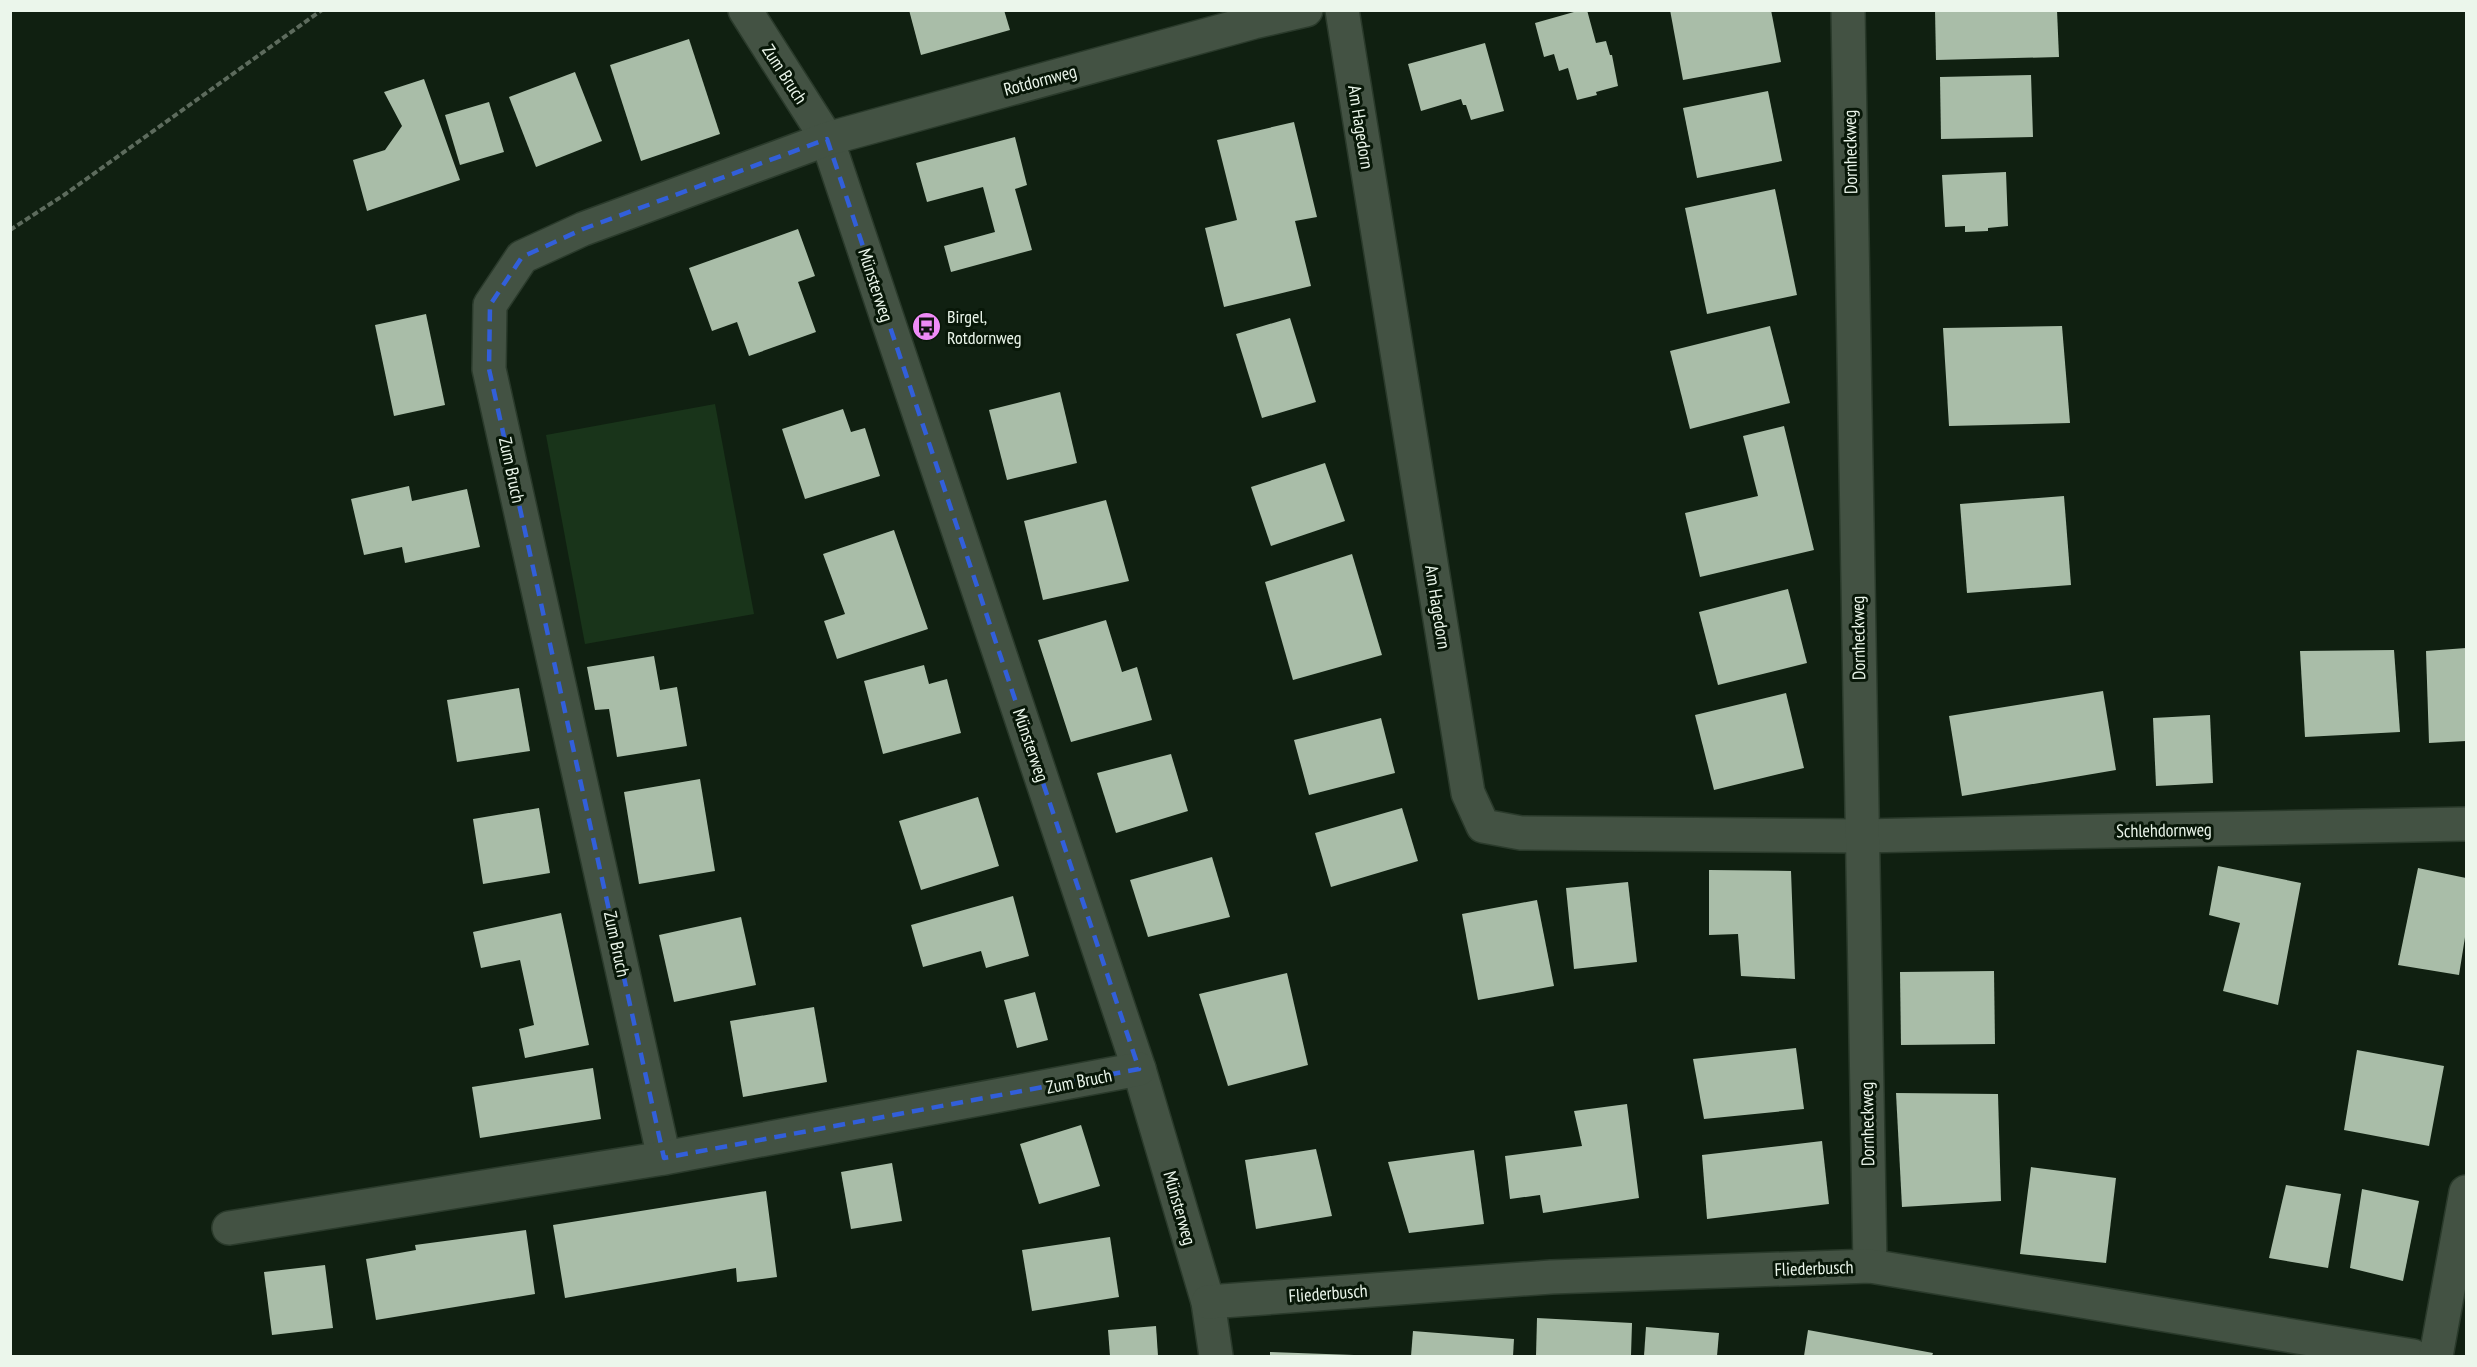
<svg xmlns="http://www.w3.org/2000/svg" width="2477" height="1367" viewBox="0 0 2477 1367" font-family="'PT Sans Narrow',sans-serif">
	<rect width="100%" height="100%" fill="#102011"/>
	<!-- green -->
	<path fill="#19341a" d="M715 404 754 614 585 644 546 435Z"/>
	<!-- building -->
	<g fill="#a9bda8">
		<path d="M909 10H1004L1010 30 921 55Z"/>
		<path d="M1581 10H1587L1596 43 1606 41 1610 55H1612L1618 86 1596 92 1597 95 1577 100 1568 68 1559 71 1554 54 1544 57 1535 23Z"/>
		<path d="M1670 10H1771L1781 62 1683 80Z"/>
		<path d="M1935 10H2057L2059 57 1936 60Z"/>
		<path d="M689 39 720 134 641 161 610 65Z"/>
		<path d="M1485 43 1504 111 1471 120 1466 105H1463L1461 99 1421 111 1408 64Z"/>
		<path d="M575 72 602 141 536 167 509 97Z"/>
		<path d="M2031 75 2033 137 1941 139 1940 77Z"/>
		<path d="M424 79 460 180 367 211 353 160 385 150 402 126 384 92Z"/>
		<path d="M1768 91 1782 161 1697 178 1683 108Z"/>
		<path d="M489 102 504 152 460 165 445 115Z"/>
		<path d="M1294 122 1317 217 1295 221 1311 286 1224 307 1205 228 1237 220 1217 140Z"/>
		<path d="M1015 137 1027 185 1015 189 1032 250 951 272 944 246 995 232 983 187 927 202 916 163Z"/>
		<path d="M2006 172 2008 226 1988 228V231L1965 232V226L1945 227 1942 175Z"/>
		<path d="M1775 189 1797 295 1707 314 1685 208Z"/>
		<path d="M798 229 815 276 798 282 816 332 749 356 737 322 712 331 689 268Z"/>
		<path d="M426 314 445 405 394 416 375 325Z"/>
		<path d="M1290 318 1316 402 1262 418 1236 334Z"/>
		<path d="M1770 326 1790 403 1690 429 1670 351Z"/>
		<path d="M2062 326 2070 423 1949 426 1943 328Z"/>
		<path d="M1060 392 1077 463 1007 480 989 410Z"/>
		<path d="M843 409 851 432 865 428 880 476 805 499 782 429Z"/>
		<path d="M1784 426 1814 550 1700 577 1685 513 1758 496 1743 436Z"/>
		<path d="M1325 463 1345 521 1271 546 1251 487Z"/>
		<path d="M409 486 412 501 467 489 480 547 405 563 402 547 364 555 351 499Z"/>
		<path d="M2064 496 2071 585 1967 593 1960 504Z"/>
		<path d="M1106 500 1129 581 1043 600 1024 521Z"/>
		<path d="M894 530 928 629 837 659 824 621 845 614 823 554Z"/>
		<path d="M1352 554 1382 655 1293 680 1265 582Z"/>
		<path d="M1788 589 1807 663 1718 685 1699 612Z"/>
		<path d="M1106 620 1122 672 1137 667 1152 720 1071 742 1038 640Z"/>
		<path d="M2466 648V741L2429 743 2426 651Z"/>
		<path d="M2394 650 2400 732 2305 737 2300 651Z"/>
		<path d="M654 656 660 690 677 687 687 746 617 757 609 709 595 710 587 667Z"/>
		<path d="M924 665 929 684 947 679 961 733 883 754 864 681Z"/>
		<path d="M519 688 530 751 457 762 447 700Z"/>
		<path d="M2103 691 2116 770 1962 796 1949 716Z"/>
		<path d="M1786 693 1804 768 1714 790 1695 715Z"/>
		<path d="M2210 715 2213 783 2156 786 2153 718Z"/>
		<path d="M1381 718 1395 773 1309 795 1294 740Z"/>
		<path d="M1171 754 1188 811 1116 833 1097 773Z"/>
		<path d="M700 779 715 871 639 884 624 792Z"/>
		<path d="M978 797 999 866 921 890 899 821Z"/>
		<path d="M539 808 550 873 483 884 473 819Z"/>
		<path d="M1402 808 1418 861 1331 887 1315 833Z"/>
		<path d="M1212 857 1230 917 1148 937 1130 880Z"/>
		<path d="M2218 866 2301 883 2278 1005 2223 991 2240 923 2209 915Z"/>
		<path d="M2418 868 2466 878V931L2459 975 2398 965Z"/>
		<path d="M1709 870 1791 871 1795 979 1741 976 1738 934 1709 935Z"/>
		<path d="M1628 882 1637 962 1574 969 1566 888Z"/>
		<path d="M1013 896 1029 956 986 968 981 951 923 967 911 925Z"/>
		<path d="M1537 900 1554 986 1478 1000 1462 914Z"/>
		<path d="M561 913 589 1045 525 1058 519 1029 534 1025 520 960 481 968 473 932Z"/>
		<path d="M741 917 756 985 674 1002 659 935Z"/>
		<path d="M1994 971 1995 1044 1901 1045 1900 972Z"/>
		<path d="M1287 973 1308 1065 1228 1086 1199 994Z"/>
		<path d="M1035 992 1048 1040 1017 1048 1004 1000Z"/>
		<path d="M814 1007 827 1082 743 1097 730 1021Z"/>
		<path d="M1796 1048 1804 1109 1704 1119 1693 1059Z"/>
		<path d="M2357 1050 2444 1066 2429 1146 2344 1130Z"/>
		<path d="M593 1068 601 1119 480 1138 472 1087Z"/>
		<path d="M1896 1093 1998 1094 2001 1201 1902 1207Z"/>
		<path d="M1627 1104 1639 1198 1543 1213 1540 1195 1510 1199 1505 1156 1582 1146 1574 1111Z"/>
		<path d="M1081 1125 1100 1186 1039 1204 1020 1144Z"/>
		<path d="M1822 1141 1829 1204 1707 1219 1702 1155Z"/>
		<path d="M1316 1149 1332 1216 1256 1229 1245 1160Z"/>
		<path d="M1474 1150 1484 1224 1409 1233 1388 1162Z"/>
		<path d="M892 1163 902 1221 851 1229 841 1172Z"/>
		<path d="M2031 1167 2116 1178 2106 1263 2020 1254Z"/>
		<path d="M2286 1185 2341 1194 2328 1268 2269 1258Z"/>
		<path d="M2362 1189 2419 1201 2403 1281 2350 1268Z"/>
		<path d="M766 1191 777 1277 737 1282 736 1268 565 1298 553 1225Z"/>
		<path d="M526 1230 535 1294 376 1320 366 1259 416 1250 415 1245Z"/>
		<path d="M1110 1237 1119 1297 1032 1311 1022 1250Z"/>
		<path d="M325 1265 333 1328 272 1335 264 1272Z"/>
		<path d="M1537 1318 1632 1323 1631 1356H1536Z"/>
		<path d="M1156 1326 1158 1356H1110L1108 1330Z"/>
		<path d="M1646 1327 1719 1333 1717 1356H1644Z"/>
		<path d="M1808 1330 1933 1353 1932 1356H1804Z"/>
		<path d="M1413 1331 1514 1339 1513 1356H1411Z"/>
		<path d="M1270 1352 1354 1355V1356H1270Z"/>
	</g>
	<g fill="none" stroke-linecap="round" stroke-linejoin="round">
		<defs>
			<g id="minor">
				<path d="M745 10 827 139 1139 1069 1208 1302 1216 1356"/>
				<path d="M1342 10 1468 793 1483 826 1521 833 1861 836 2466 824"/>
				<path d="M1848 10 1870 1266"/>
				<path d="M664 1158 489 369 490 305 522 257 583 229 827 139 1254 22 1306 10"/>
				<path d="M229 1228 664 1158 1139 1069"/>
				<path d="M1208 1302 1551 1277 1870 1266 2413 1356"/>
				<path d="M2436 1356 2466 1192"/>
			</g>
		</defs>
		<!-- minor casing -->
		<use href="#minor" stroke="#2a3a2b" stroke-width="36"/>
		<!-- path -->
		<path stroke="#5d6b5d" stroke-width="4" stroke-dasharray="6 3" stroke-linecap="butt" d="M10 230 64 195 322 10"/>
		<!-- minor -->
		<use href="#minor" stroke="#435243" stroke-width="33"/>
	</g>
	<!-- marked area -->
	<path fill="none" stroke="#325fda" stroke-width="4.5" stroke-dasharray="12 8" stroke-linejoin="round" d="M827 139 1139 1069 664 1158 489 369 490 305 522 257 583 229Z"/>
	<!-- icons -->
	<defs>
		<symbol id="bus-disc" viewBox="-11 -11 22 22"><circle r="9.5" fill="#ef8bf7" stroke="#081708"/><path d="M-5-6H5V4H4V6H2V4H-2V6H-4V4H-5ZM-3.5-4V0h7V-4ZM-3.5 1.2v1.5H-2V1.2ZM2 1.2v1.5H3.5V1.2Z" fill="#111"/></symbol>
	</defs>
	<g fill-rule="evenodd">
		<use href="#bus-disc" x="910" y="310" width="33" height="33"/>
	</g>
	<g text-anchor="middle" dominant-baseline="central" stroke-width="6" stroke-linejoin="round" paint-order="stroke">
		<!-- street labels -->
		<g font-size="18" fill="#ebf6eb" stroke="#081708">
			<text transform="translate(785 74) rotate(57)">Zum Bruch</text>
			<text transform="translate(1040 80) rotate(-15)">Rotdornweg</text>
			<text transform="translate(1361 127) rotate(81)">Am Hagedorn</text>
			<text transform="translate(1850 152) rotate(-91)">Dornheckweg</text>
			<text transform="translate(876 285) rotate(72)">Münsterweg</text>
			<text transform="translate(512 470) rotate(78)">Zum Bruch</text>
			<text transform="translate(1438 607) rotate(81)">Am Hagedorn</text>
			<text transform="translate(1858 638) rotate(-91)">Dornheckweg</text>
			<text transform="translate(1031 745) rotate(71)">Münsterweg</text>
			<text transform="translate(2164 830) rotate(-1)">Schlehdornweg</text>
			<text transform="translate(617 944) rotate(78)">Zum Bruch</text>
			<text transform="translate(1079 1081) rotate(-11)">Zum Bruch</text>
			<text transform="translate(1867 1124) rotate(-91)">Dornheckweg</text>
			<text transform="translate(1180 1208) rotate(74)">Münsterweg</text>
			<text transform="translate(1814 1268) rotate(-2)">Fliederbusch</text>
			<text transform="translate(1328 1293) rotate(-4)">Fliederbusch</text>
		</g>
		<!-- poi labels -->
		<g font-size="18" fill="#ebf6eb" stroke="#081708" text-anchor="start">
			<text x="947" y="316">Birgel,<tspan x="947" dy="21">Rotdornweg</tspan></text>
		</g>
	</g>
	<!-- border -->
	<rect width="2477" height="1367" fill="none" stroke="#ebf6eb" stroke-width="24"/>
</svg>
